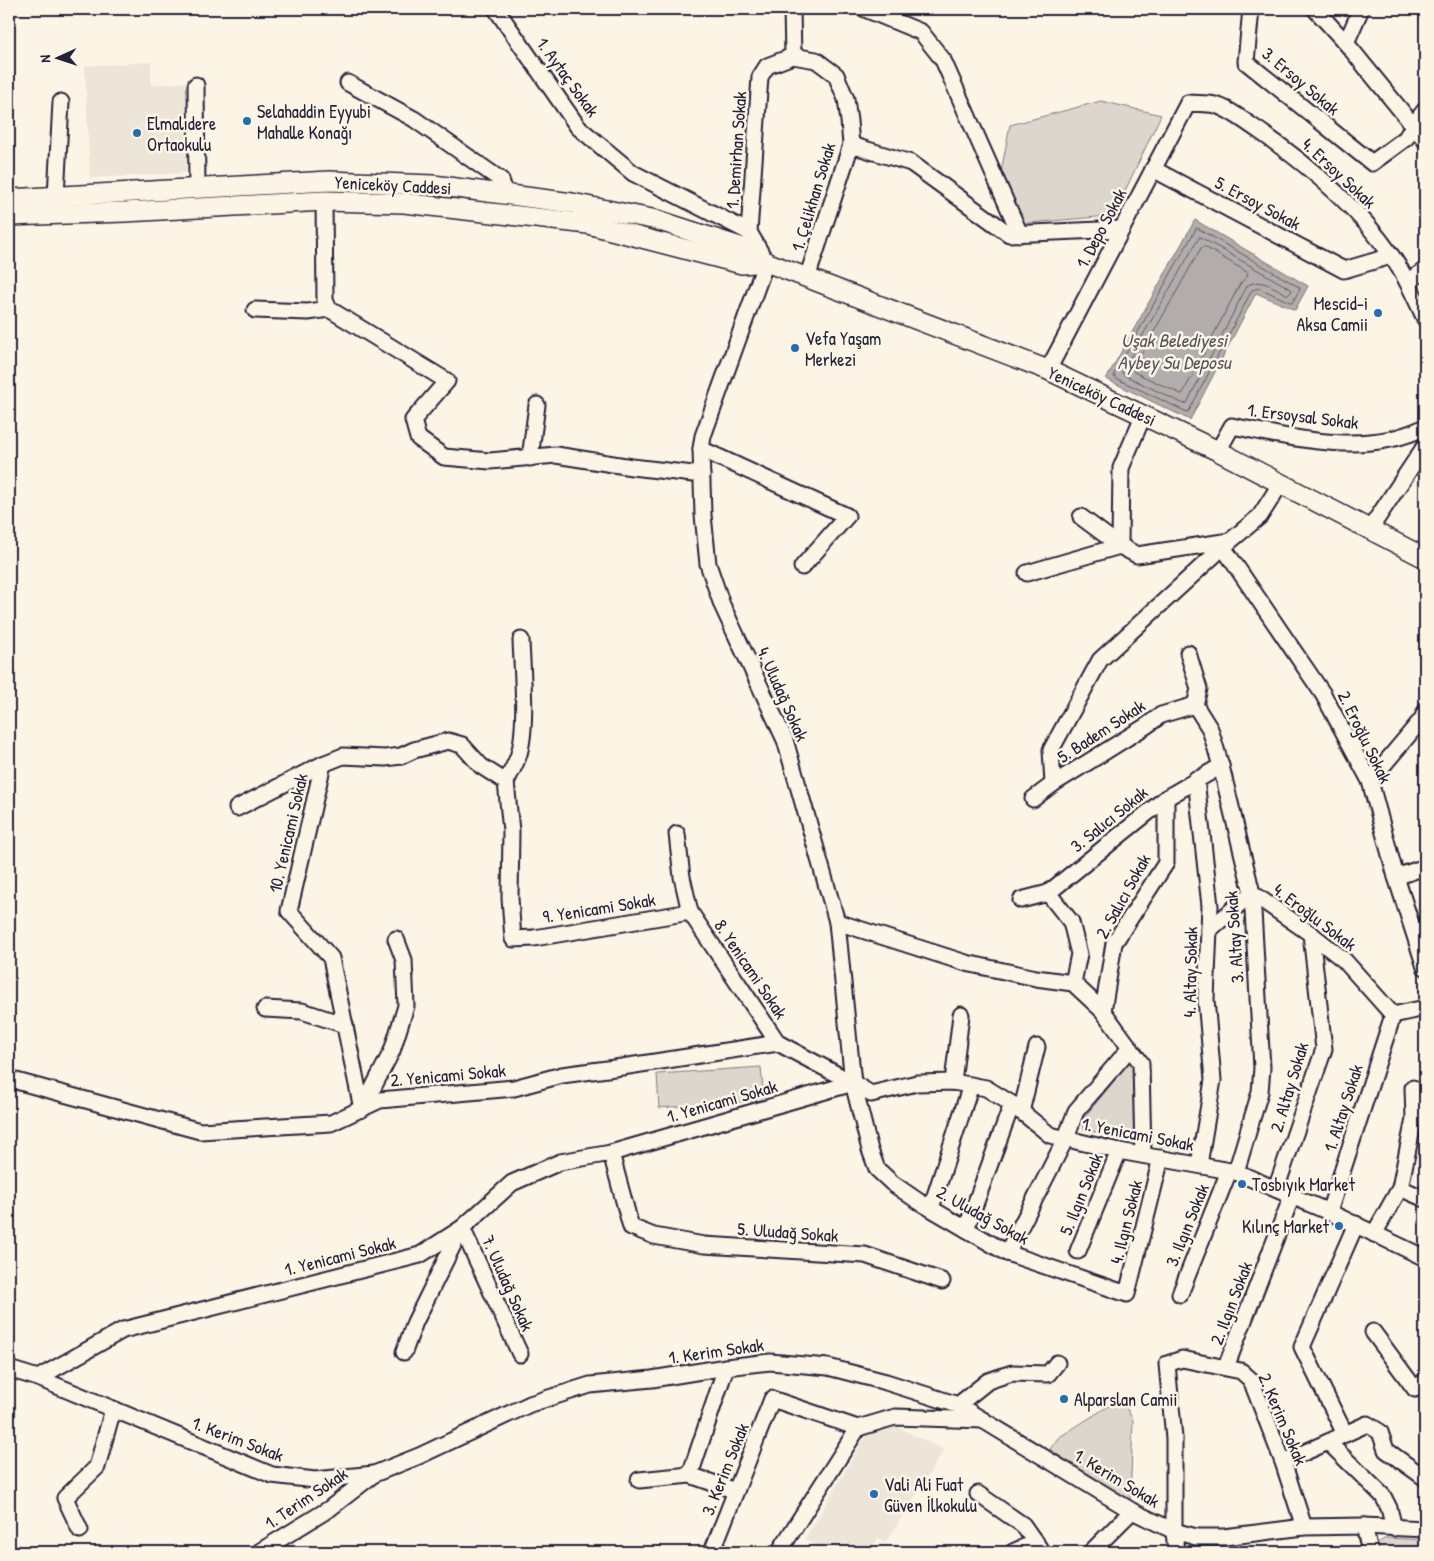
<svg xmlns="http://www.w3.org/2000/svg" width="1434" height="1561" viewBox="0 0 1434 1561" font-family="'Patrick Hand',sans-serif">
	<rect width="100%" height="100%" fill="#fcf5e5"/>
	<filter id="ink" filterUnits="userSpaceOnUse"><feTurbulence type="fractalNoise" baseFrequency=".02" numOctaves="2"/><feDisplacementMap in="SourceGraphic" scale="10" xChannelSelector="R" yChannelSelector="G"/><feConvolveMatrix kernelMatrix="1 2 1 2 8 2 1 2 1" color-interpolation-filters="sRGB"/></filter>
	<g filter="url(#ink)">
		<!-- built -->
		<g fill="#ece5d8">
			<path d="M151 62V85L191 82 186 92V173L90 178 85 66Z"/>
			<path d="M893 1425 944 1450 886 1542 878 1538 870 1552H827L805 1539 867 1434Z"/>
		</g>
		<!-- green -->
		<g fill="#dcd6cc" stroke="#7f7c84">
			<path d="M1101 101 1161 115 1115 212 1108 216 1018 224 1001 172 1010 125Z"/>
			<path d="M1131 1060 1137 1064 1138 1101 1135 1139 1084 1130 1083 1119Z"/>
			<path d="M761 1067 764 1100 659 1108 657 1074Z"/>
			<path d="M1121 1398 1133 1420 1130 1503 1088 1477 1050 1449 1058 1438Z"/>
			<path d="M1386 1538 1425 1540V1552H1379L1376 1544Z"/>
		</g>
		<!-- water -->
		<path fill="#b2adab" stroke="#78757e" d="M1195 220 1308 286 1295 310 1256 293 1190 420 1106 379Z"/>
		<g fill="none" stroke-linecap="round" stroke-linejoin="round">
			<!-- shore -->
			<g stroke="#5c5a68" stroke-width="1">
				<path d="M1197 228 1299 287 1300 289 1292 303 1259 288 1252 290 1189 411 1187 412 1115 378 1114 375Z"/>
				<path d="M1200 237 1291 289 1292 291 1288 295C1276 289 1260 276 1247 286L1187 403 1184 404 1124 375 1122 372Z"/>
				<path d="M1205 247 1247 272 1248 275 1240 284 1183 393 1181 394 1134 372 1133 369 1201 248Z"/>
			</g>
			<defs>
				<g id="minor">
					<path d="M496 9 578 127 633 173 749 232"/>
					<path d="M792 9 793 56 816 60 836 75 846 99 849 121 851 145 807 278"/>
					<path d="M865 9 921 32 943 60 1020 234"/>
					<path d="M1251 9 1246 62 1372 163 1406 138 1414 124 1425 110"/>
					<path d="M1315 9 1346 43 1425 140"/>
					<path d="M1346 43 1361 9"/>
					<path d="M793 56 767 66 760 77 749 232 766 262 703 436 701 449 703 515 708 564 722 605 785 740 837 922 853 1083 870 1150 877 1169 892 1183 918 1201 1007 1253 1127 1294 1161 1158"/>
					<path d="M348 83 414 119 501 180 506 195"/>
					<path d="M196 85 197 188"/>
					<path d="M851 145 911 163 1009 234 1122 229"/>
					<path d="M1153 169 1344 270 1391 256"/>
					<path d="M56 196 61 102"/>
					<path d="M324 201 325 300 329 309 447 381 413 420 418 438 444 457 490 461 556 455 632 467 702 475"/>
					<path d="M1408 282 1425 270"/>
					<path d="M255 310 308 312 329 309"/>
					<path d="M1048 370 1188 103C1197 104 1206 103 1215 105 1230 109 1244 121 1258 130 1307 164 1356 205 1391 255 1405 275 1415 297 1425 319"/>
					<path d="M701 449 847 516 802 567"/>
					<path d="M1218 451 1232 426C1294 438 1366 457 1425 427"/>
					<path d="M530 458 537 405"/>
					<path d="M1081 517 1120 546"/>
					<path d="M1370 529 1425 446"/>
					<path d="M1120 546 1121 468 1143 416"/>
					<path d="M1223 547 1323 694 1370 781 1396 877 1425 967"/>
					<path d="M1027 573 1120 546 1137 555 1230 541"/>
					<path d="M1188 653 1199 689 1195 705"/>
					<path d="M1195 705 1210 729 1221 766 1252 893 1262 1068 1260 1092 1236 1172"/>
					<path d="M323 764 289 911 331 958 362 1109"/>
					<path d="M1196 779 1210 906 1206 999 1213 1080 1199 1165"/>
					<path d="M1370 781 1422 719 1425 712"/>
					<path d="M506 782 511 831 510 898 513 939 534 938 690 912"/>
					<path d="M1053 784 1051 750 1100 660 1223 547 1260 516 1281 483"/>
					<path d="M1033 799 1053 784 1146 726 1161 715 1195 705"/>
					<path d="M237 808 323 764 343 756 385 758 401 756 414 750 448 741 462 745 481 766 506 782C510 774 515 765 518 757 528 728 522 671 521 640"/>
					<path d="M677 834 682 877 690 912 778 1043 853 1083"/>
					<path d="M1396 877 1425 867"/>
					<path d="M1048 893 1071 922 1079 954 1073 983"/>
					<path d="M1021 900 1048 893 1166 798 1221 766"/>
					<path d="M837 922 966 963 1036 978 1073 983 1103 1011 1141 1063 1143 1155"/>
					<path d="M1209 930 1252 893 1311 934 1344 960 1393 1015 1425 1008"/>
					<path d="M265 1009 302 1011 345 1025"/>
					<path d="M1103 1011 1114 943 1166 863V798"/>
					<path d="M9 1079 200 1131 331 1123 380 1100 514 1088 562 1075 622 1067 778 1043"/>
					<path d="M953 1082 961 1015"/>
					<path d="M362 1109 392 1051 406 1006 404 960 396 939"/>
					<path d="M1021 1112 1037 1047"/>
					<path d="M611 1153 631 1227 654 1236 704 1245 865 1255 942 1281"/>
					<path d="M1400 1188 1425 1199"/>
					<path d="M1276 1189 1324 1049 1311 934"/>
					<path d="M931 1208 971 1085"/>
					<path d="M1329 1212 1393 1015"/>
					<path d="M1356 1224 1302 1347 1345 1434 1328 1442 1383 1496 1389 1508 1394 1528"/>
					<path d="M462 1228 520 1354"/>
					<path d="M966 1229 1012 1104"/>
					<path d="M1374 1234 1400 1188 1414 1119 1413 1088"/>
					<path d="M1078 1251 1119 1151"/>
					<path d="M1007 1253 1065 1140 1076 1111 1130 1048"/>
					<path d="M1180 1294 1229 1171"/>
					<path d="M1373 1332 1415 1389 1425 1381"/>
					<path d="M404 1352 415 1322 461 1229"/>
					<path d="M1226 1367 1292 1196"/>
					<path d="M9 1369 38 1378 272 1475 315 1480 374 1474 419 1456 530 1404 590 1385 652 1379 726 1367 770 1362 828 1367 886 1382 958 1405 1132 1511 1174 1531 1196 1537H1224L1304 1527 1364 1526 1425 1529"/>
					<path d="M38 1378 123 1330 420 1255 462 1228 512 1183 560 1162 611 1153 853 1083 871 1094 917 1083 953 1082 986 1088 1012 1104 1050 1135 1119 1151 1236 1172 1329 1212 1425 1258"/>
					<path d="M958 1405 988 1381 1012 1373 1048 1374 1057 1363"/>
					<path d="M1345 1434 1367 1424 1380 1432 1386 1450 1425 1478"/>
					<path d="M1283 1462 1328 1442"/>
					<path d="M690 1475 726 1367"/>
					<path d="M639 1480 690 1475 736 1491"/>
					<path d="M978 1494 1023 1525 1042 1552"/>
					<path d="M1364 1526 1370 1552"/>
					<path d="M80 1530 65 1498 97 1467 113 1409"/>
					<path d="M259 1552 329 1509 374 1474"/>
					<path d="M712 1552 772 1399 858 1428 895 1417 983 1420"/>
					<path d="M779 1552 858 1428"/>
					<path d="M1013 1552 1036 1542"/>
					<path d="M1091 1552 1132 1511"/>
					<path d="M1176 1552 1174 1531V1438L1167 1364 1182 1359 1241 1371 1251 1380 1283 1462 1304 1527"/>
				</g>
				<g id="tertiary">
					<path d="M9 199 329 181 433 185 572 203 657 220 740 247 766 262 1048 370 1218 451 1425 558"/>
					<path d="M9 216 125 212 324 201 404 203 588 224 742 264 766 262"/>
				</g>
			</defs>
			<!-- minor casing -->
			<use href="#minor" stroke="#22223b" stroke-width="19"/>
			<!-- tertiary casing -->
			<use href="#tertiary" stroke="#22223b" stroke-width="22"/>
			<!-- minor -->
			<use href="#minor" stroke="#fcf5e5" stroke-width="15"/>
			<!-- tertiary -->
			<use href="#tertiary" stroke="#fcf5e5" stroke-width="19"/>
		</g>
	</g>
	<!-- markers -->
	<g fill="#1f6fb2" stroke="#fcf5e5" stroke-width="2">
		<circle cx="247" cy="121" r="5"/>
		<circle cx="137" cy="133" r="5"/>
		<circle cx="1378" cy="313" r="5"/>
		<circle cx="795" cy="348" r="5"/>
		<circle cx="1242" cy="1184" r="5"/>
		<circle cx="1339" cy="1226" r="5"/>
		<circle cx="1064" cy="1399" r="5"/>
		<circle cx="874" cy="1494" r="5"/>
	</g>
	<g text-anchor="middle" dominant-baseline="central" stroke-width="5" stroke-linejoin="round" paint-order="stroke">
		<!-- street labels -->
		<g font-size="18" fill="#22223b" stroke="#fcf5e5">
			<text transform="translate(568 77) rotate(54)">1. Aytaç Sokak</text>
			<text transform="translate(1301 81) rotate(40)">3. Ersoy Sokak</text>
			<text transform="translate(736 150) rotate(-86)">1. Demirhan Sokak</text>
			<text transform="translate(1339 173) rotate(43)">4. Ersoy Sokak</text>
			<text transform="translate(393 185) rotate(3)">Yeniceköy Caddesi</text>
			<text transform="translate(813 197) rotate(-73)">1. Çelikhan Sokak</text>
			<text transform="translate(1258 203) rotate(28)">5. Ersoy Sokak</text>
			<text transform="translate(1101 228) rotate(-62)">1. Depo Sokak</text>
			<text transform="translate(1102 396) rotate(25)">Yeniceköy Caddesi</text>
			<text transform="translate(1303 416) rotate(7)">1. Ersoysal Sokak</text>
			<text transform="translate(783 694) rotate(66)">4. Uludağ Sokak</text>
			<text transform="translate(1101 731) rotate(-33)">5. Badem Sokak</text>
			<text transform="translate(1365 737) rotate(64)">2. Eroğlu Sokak</text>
			<text transform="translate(1109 819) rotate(-39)">3. Salıcı Sokak</text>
			<text transform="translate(288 833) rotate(-77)">10. Yenicami Sokak</text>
			<text transform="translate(1123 896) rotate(-61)">2. Salıcı Sokak</text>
			<text transform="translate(599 908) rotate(-9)">9. Yenicami Sokak</text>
			<text transform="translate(1315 917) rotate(37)">4. Eroğlu Sokak</text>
			<text transform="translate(1234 937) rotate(-94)">3. Altay Sokak</text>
			<text transform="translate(751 969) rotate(56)">8. Yenicami Sokak</text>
			<text transform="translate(1190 972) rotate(-89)">4. Altay Sokak</text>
			<text transform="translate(448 1075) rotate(-5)">2. Yenicami Sokak</text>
			<text transform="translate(1289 1087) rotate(-73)">2. Altay Sokak</text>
			<text transform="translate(722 1101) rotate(-16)">1. Yenicami Sokak</text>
			<text transform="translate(1343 1108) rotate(-72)">1. Altay Sokak</text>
			<text transform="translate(1138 1134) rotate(11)">1. Yenicami Sokak</text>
			<text transform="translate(1081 1194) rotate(-68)">5. Ilgın Sokak</text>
			<text transform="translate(983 1215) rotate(29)">2. Uludağ Sokak</text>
			<text transform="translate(1126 1222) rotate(-76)">4. Ilgın Sokak</text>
			<text transform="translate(1187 1225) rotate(-68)">3. Ilgın Sokak</text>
			<text transform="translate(788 1232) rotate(4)">5. Uludağ Sokak</text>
			<text transform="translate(340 1256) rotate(-14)">1. Yenicami Sokak</text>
			<text transform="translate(508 1283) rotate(66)">7. Uludağ Sokak</text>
			<text transform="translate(1231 1303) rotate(-69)">2. Ilgın Sokak</text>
			<text transform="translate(716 1351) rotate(-8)">1. Kerim Sokak</text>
			<text transform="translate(1283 1419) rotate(67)">2. Kerim Sokak</text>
			<text transform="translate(238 1439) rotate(21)">1. Kerim Sokak</text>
			<text transform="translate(725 1469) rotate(-68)">3. Kerim Sokak</text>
			<text transform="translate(1117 1478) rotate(31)">1. Kerim Sokak</text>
			<text transform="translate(306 1498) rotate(-34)">1. Terim Sokak</text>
		</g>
		<!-- poi labels -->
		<g font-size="18" fill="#22223b" stroke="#fcf5e5" text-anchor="start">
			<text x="257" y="111">Selahaddin Eyyubi<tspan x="257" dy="21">Mahalle Konağı</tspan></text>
			<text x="147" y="123">Elmalıdere<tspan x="147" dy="21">Ortaokulu</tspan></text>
			<text x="1368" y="303" text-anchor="end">Mescid-i<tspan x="1368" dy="21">Aksa Camii</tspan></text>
			<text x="805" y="338">Vefa Yaşam<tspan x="805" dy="21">Merkezi</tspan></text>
			<text x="1252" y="1184">Tosbıyık Market</text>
			<text x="1329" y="1226" text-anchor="end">Kılınç Market</text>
			<text x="1074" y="1399">Alparslan Camii</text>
			<text x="884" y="1484">Vali Ali Fuat<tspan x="884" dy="21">Güven İlkokulu</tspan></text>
		</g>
		<!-- water labels -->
		<g font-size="19" font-style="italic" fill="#545362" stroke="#fcf5e5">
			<text x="1174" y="340">Uşak Belediyesi<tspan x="1174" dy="22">Aybey Su Deposu</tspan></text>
		</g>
	</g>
	<!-- margin -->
	<rect width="1434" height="1561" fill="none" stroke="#fcf5e5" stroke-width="30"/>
	<rect x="15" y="15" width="1404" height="1531" fill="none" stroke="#22223b" stroke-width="2" filter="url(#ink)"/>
	<!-- north arrow -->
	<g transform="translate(58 58) rotate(267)" stroke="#fcf5e5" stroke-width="4" paint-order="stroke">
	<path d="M0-4L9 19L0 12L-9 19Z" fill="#22223b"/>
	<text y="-8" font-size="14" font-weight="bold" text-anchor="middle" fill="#22223b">N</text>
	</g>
</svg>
